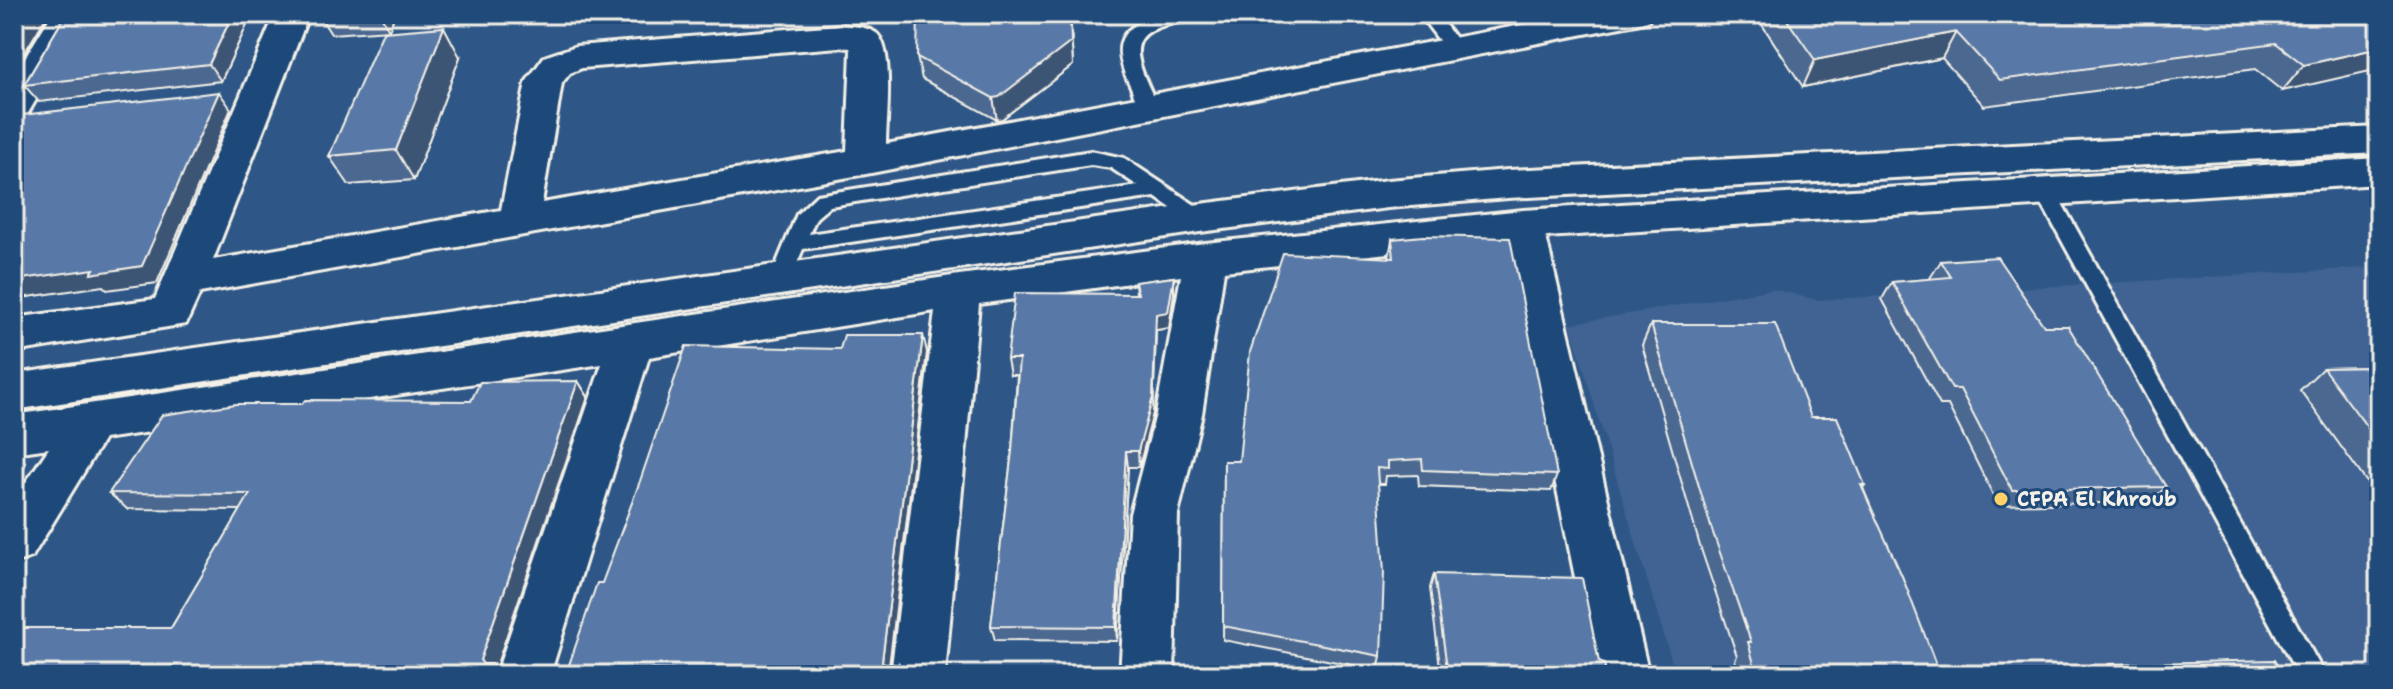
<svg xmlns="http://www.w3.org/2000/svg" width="2393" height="689" viewBox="0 0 2393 689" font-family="'Shantell Sans',sans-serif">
	<rect width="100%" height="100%" fill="#2e5787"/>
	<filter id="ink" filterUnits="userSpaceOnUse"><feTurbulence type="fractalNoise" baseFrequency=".0125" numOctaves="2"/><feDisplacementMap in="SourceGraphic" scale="16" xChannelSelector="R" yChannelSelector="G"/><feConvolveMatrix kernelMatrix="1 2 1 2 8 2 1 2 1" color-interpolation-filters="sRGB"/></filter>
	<g filter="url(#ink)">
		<!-- built -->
		<path fill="#3f6493" d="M2366 268 2379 279V675H1676L1570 324 1772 289 1817 300Z"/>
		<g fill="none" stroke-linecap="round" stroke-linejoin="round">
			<defs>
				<g id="lane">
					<path d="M1166 14H1218C1210 21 1199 20 1188 21 1118 29 1135 58 1158 106L1149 112C1138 109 1135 97 1131 87 1109 44 1119 24 1166 14Z"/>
					<path d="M1419 14H1437L1462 47 1459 51H1447Z"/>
					<path d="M1091 151 1124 158 1207 213 1210 218 1207 223H1193L1155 197 803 249 789 282H775L771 277 797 214 817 195ZM1091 165 1111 168 1138 186 809 234 816 218 830 206Z"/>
					<path d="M2045 184 2055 191 2325 675H2298L2035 191Z"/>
				</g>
				<g id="street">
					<path d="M52 14H86L27 115 14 118V76Z"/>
					<path d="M275 14H309L213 260 501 210 526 82 544 57 576 46 839 25C851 26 866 26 876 33 895 48 886 120 886 144L1581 14H1653L1648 21 1636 24 866 174 200 293 186 324 14 352V318L155 299ZM839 47 850 48 851 51 847 151 542 203 562 83 570 73 582 68Z"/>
					<path d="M2379 127V153L1508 198 1388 208 1200 232 14 410V374L1200 204 1388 180 1508 170Z"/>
					<path d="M2379 158V184L1546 237 1649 675H1595L1506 240 1224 271 1202 414 1178 514 1174 675H1120L1130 514 1156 414 1181 276 979 304 945 675H891L935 311 649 357 550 675H496L602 364 104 439 32 557 14 563V500L49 448 14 453V415L959 275 1205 243 1523 210Z"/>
				</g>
			</defs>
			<!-- lane casing -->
			<use href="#lane" stroke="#f4f1e8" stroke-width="6"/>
			<!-- street casing -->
			<use href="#street" stroke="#f4f1e8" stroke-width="6"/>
			<!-- lane -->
			<use href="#lane" fill="#1f4a7a" fill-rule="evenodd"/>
			<!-- street -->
			<use href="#street" fill="#1f4a7a" fill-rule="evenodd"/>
		</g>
		<!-- wall -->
		<g fill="#4c6890" stroke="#f4f1e8" stroke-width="2">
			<path d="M66 14H252L221 81 39 102 24 85Z"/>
			<path d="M318 14H395L389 30 331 34Z"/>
			<path d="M1761 14H2379L2282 91 2255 69 1984 106 1942 58 1803 87 1759 20Z"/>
			<path d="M1071 26 1073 65 1002 119 997 120 922 79 917 57Z"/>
			<path d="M460 57 414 180 349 185 329 156Z"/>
			<path d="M1392 239 1557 475 1551 491 1419 486 1418 475 1386 476 1385 484H1378L1381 656 1378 670 1223 640 1224 461H1239L1389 258Z"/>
			<path d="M1941 261 2044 326 2166 487 2150 502 1998 505 1948 405H1940L1882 299 1892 282 1931 279 1930 278Z"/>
			<path d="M1174 277V293L1169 328 1156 330 1153 413 1139 467H1128L1117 641 995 640 991 626 1012 451 1017 375H1010L1007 359 1136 294 1135 282Z"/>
			<path d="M1651 324 1811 417 1865 485 1863 488 1940 675H1739L1735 660 1737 656 1700 546 1642 345Z"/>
			<path d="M927 352 889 664H899L904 675H573L568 668 602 583Z"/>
			<path d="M2379 367V499L2300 390 2323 368Z"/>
			<path d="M578 381 588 397 496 667 171 628 241 510 127 509 109 493 302 404 471 401Z"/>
			<path d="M1434 574 1599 662 1606 675H1441L1430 588Z"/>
			<path d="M2109 664 2283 675H2096Z"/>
		</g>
		<!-- shaded-wall -->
		<g fill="#3e5575" stroke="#f4f1e8" stroke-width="2">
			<path d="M24 14H48L14 70V30Z"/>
			<path d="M233 14H252L221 81 209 64Z"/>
			<path d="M380 14H395L389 30Z"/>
			<path d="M1070 14 1073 65 1002 119 997 120 993 98Z"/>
			<path d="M444 27 460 57 414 180 396 150Z"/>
			<path d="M1956 32 1942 58 1803 87 1815 60Z"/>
			<path d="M2379 48V69L2282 91 2304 65Z"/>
			<path d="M219 92 231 109 157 283 107 290 103 286 14 299V280Z"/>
			<path d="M1174 277V293L1169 328 1156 330 1153 413 1139 467 1138 451 1156 314Z"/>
			<path d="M923 335 927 352 888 675 882 661Z"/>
			<path d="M578 381 588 397 496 667 503 675H489L480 660Z"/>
			<path d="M1126 451 1128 467 1117 641 1116 627Z"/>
			<path d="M14 453 26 463 14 486Z"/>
			<path d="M899 664 904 675H898Z"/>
		</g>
		<!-- building -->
		<g fill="#5879a7" stroke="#f4f1e8" stroke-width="2">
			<path d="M14 14H24L14 30Z"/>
			<path d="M66 14H233L209 64 24 85Z"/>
			<path d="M918 14H1070L1071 42 999 97 993 98 917 57Z"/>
			<path d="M1783 14H2379V48L2304 65 2276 43 2000 80 1956 32 1815 60Z"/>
			<path d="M444 27 396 150 329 156 383 32Z"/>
			<path d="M219 92 142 266 91 274 94 269 14 280V116Z"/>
			<path d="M1423 236 1510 238 1557 475 1423 470 1422 459 1388 461V469L1377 468 1384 572 1381 656 1223 626 1224 461H1239L1250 352 1283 253 1394 258 1392 239Z"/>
			<path d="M1997 257 2044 326H2068L2166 487 2012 490 1960 389H1952L1892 282 1951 277 1941 261Z"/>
			<path d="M1174 277 1168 312 1156 314 1153 397 1138 451H1126L1116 627 991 626 1012 451 1019 359H1007L1015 293 1138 294 1135 282Z"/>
			<path d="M1651 324H1775L1811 417H1837L1865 485H1861L1902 576 1940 675H1757L1748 642H1751L1711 527Z"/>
			<path d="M844 335H923L882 661 885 664H899L898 675H721V671L568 668 597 583H602L640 481 686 346 840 349Z"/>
			<path d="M2379 367V443L2323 368Z"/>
			<path d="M578 381 480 660 483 664H493L489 675H14V628H171L250 494 109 493 162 415 236 404H302L305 400 471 401 480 382Z"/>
			<path d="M1434 574 1582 578 1599 662 1604 664 1606 675H1448Z"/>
			<path d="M2274 660 2283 675H2114L2109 664Z"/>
		</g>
	</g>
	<!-- markers -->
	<circle fill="#ffd166" stroke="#1f4a7a" stroke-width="3" cx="2001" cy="499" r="8"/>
	<g text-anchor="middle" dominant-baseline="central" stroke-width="6" stroke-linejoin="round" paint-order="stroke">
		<!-- poi labels -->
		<g font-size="20" font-weight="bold" fill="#f4f1e8" stroke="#1f4a7a" text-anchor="start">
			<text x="2017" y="499">CFPA El Khroub</text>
		</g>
	</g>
	<!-- margin -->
	<rect width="2393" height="689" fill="none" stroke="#1f4a7a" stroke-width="48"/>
	<rect x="24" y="24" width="2345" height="641" fill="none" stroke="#f4f1e8" stroke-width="3" filter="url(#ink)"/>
</svg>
